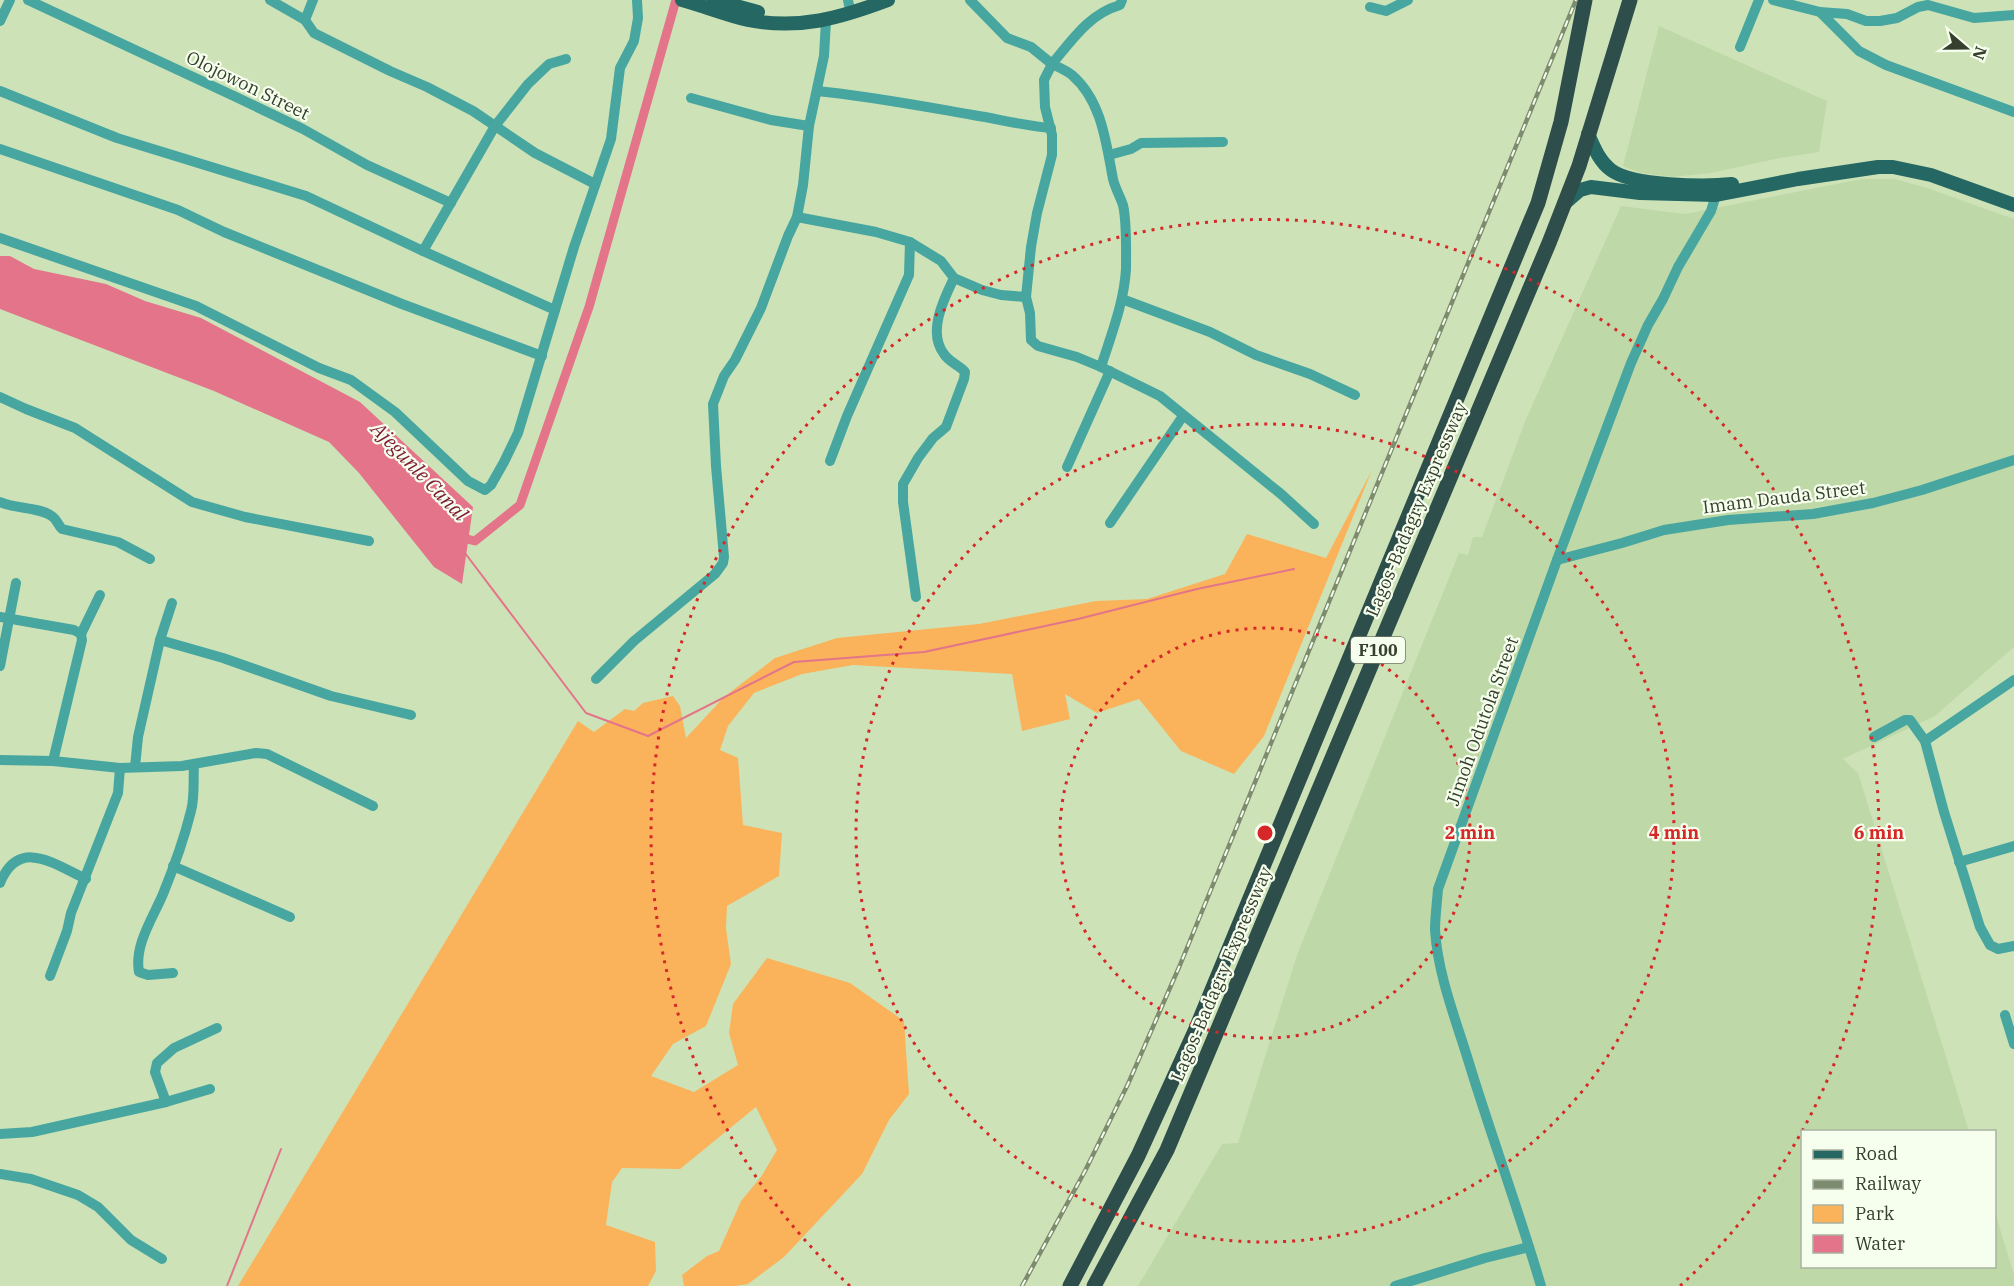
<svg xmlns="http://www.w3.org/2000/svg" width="2014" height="1286" viewBox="0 0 2014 1286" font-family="'IBM Plex Serif',serif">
	<rect width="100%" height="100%" fill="#cde3b7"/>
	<!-- built -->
	<g fill="#bfd8a7">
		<path d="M1659 26 1827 101 1819 152 1780 158 1711 173 1672 177 1641 173 1623 166Z"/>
		<path d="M1862 179H1895L1930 189 2014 219V647L1935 716 1843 759 1858 773 1969 1131 1802 1132V1266H1994L1995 1212 2014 1275V1286H1138L1222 1144 1238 1143 1297 955 1459 553 1468 555 1473 537H1482L1526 419 1621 206 1685 214Z"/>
	</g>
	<!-- green -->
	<path fill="#fab25b" d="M1372 470 1264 736 1234 774 1181 751 1139 699 1097 713 1065 694 1070 719 1022 731 1012 674 853 665 802 674 754 693 728 726 720 750 738 758 743 825 782 833 779 876 727 906 726 928 731 964 706 1026 673 1044 651 1076 694 1092 738 1065 729 1033 733 1004 767 958 850 983 904 1021 909 1094 889 1120 862 1174 784 1257 748 1284 735 1286H684L682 1275 707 1256 719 1251 741 1201 761 1177 777 1150 756 1107 680 1169 622 1168 612 1182 606 1225 655 1242 656 1271 648 1286H238L578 721 594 732 625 709 634 711 643 703 673 696 680 706 686 738 724 697 775 658 837 638 979 624 1096 601 1147 599 1225 574 1247 534 1326 558Z"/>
	<!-- water -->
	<path fill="#e3748a" d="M0 256H10L34 269 106 284 145 301 201 318 360 402 473 507 462 584 434 567 359 473 329 442 214 391 0 309Z"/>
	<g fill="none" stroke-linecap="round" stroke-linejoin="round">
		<!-- stream -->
		<g stroke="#e3748a" stroke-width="2">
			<path d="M465 553 586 713 648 736 794 662 924 652 1078 619 1197 589 1294 569"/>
			<path d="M227 1286 281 1149"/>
		</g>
		<!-- canal -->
		<path stroke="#e3748a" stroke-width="9" d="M459 537 475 541 520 505 589 307 676 0"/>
		<!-- minor -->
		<g stroke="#48a6a0" stroke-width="10">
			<path d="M28 0 236 97 303 129 367 165 451 203"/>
			<path d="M270 0 305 20 314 33 390 71 427 87 473 111 535 153 595 184"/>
			<path d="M848 0 849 5"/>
			<path d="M970 0 1007 38 1031 47 1052 64 1044 80 1045 107 1052 135V155L1037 213 1031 247 1026 297 1030 313 1031 340 1038 346 1077 357 1101 367 1160 396 1281 494 1314 524"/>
			<path d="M1773 0 1820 12 1859 51 1886 65 2014 112"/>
			<path d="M1370 7 1386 11 1408 0"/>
			<path d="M1820 12 1847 14 1866 21H1880L1897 18 1918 7 1928 5 1974 18 2014 15"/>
			<path d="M305 20 313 0"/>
			<path d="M0 21 10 0"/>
			<path d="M1740 47 1759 0"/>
			<path d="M0 91 117 138 306 196 423 251 555 310"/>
			<path d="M817 91C869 96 921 106 973 115 999 119 1024 126 1051 128"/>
			<path d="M691 98 771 120 809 126"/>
			<path d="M0 149 178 210 224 232 402 304 542 356"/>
			<path d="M1109 155 1131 149 1141 143 1223 142"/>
			<path d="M797 217 876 232 910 242 941 261 954 278 982 290 1001 295 1026 297"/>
			<path d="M0 238 196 306 319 368 351 380 395 412 468 481 485 490 491 485 504 462 518 433 574 247 611 139 620 68 634 41 638 18 637 0"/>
			<path d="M423 251 495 126 528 84 549 64 566 59"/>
			<path d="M1122 299 1210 332 1256 355 1310 374 1355 395"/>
			<path d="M1101 367C1111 335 1124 303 1126 269 1126 252 1127 222 1123 205 1120 196 1115 188 1113 179 1106 143 1102 101 1072 75 1066 70 1058 67 1052 64 1072 40 1089 14 1120 5L1122 0"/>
			<path d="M0 397 26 409 75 428 192 502 245 517 369 541"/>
			<path d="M830 461 847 416 909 275 910 242"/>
			<path d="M1067 467 1110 371"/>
			<path d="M0 502C15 509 42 507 53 517 57 520 58 525 62 529L118 542 150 559"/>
			<path d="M1110 523 1183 416"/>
			<path d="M1557 560 1622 543 1664 530 1728 520 1813 514 1873 503 1922 490 2014 460"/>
			<path d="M916 597 903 502V484L918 458 933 438 946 427 964 379 965 372C959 365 949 362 944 354 927 332 944 299 954 278"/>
			<path d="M0 617 74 630 81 634 82 640 53 761"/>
			<path d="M81 634 100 595"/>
			<path d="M160 640 223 658 331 696 411 715"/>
			<path d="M0 666 16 583"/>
			<path d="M596 679 634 641 715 574 723 563 724 557 716 466 713 404 724 376 735 360 761 308 788 236 797 217 803 185 809 126 824 56 826 21"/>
			<path d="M1874 737 1905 720H1910L1925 741 1944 812 1980 927 1990 945 1998 949 2014 946"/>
			<path d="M1925 741 2014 680"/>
			<path d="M0 760 53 761 120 768 182 766 256 753 267 754 373 806"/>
			<path d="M135 767 138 737 160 640 172 603"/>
			<path d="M1959 862 2014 846"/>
			<path d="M173 866 290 917"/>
			<path d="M0 883C19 837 54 864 86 879"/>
			<path d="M173 973 148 975 139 972C134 945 153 918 163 894 174 867 184 839 191 811 195 797 193 779 194 765"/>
			<path d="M50 976 67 931 71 913 118 793 120 768"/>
			<path d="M2005 1015 2014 1044"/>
			<path d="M166 1102 155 1072 157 1063 174 1048 217 1028"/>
			<path d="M0 1134 32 1132 166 1102 210 1089"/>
			<path d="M0 1174 31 1179 78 1195 98 1207 131 1240 162 1259"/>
			<path d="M1395 1286 1485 1258 1529 1247"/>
			<path d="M1541 1286C1519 1211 1492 1138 1469 1063 1456 1020 1438 976 1435 930 1435 917 1437 903 1438 889L1557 560 1631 363 1648 325 1663 299 1678 267 1711 211 1716 195V187"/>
		</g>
		<!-- major -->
		<g stroke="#246763" stroke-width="14">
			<path d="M682 0C704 6 726 15 748 20 800 30 840 18 888 0"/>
			<path d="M714 0 758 12"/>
			<path d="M1588 134C1594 147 1599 161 1611 170 1632 186 1705 187 1732 184"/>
			<path d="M1565 203 1580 190 1591 187 1640 193 1716 195 1798 179 1878 167H1893L1931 175 2014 205"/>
		</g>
		<!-- highway -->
		<g stroke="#2d4e4b" stroke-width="15">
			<path d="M1070 1286 1138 1156 1195 1031 1538 203 1561 122 1585 0"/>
			<path d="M1094 1286 1167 1150 1549 243 1579 166 1630 0"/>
		</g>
		<defs>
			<path id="rail" d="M1022 1286 1085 1171 1128 1084 1180 965 1576 0"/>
		</defs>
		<!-- rail casing -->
		<use href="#rail" stroke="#7d8c6e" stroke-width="4.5"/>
		<!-- rail -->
		<use href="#rail" stroke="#f6ffed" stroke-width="2" stroke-dasharray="7" stroke-linecap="butt"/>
	</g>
	<!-- distance rings -->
	<g fill="none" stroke="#d62828" stroke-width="3" stroke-dasharray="3 6">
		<circle cx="1265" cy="833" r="205"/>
		<circle cx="1265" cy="833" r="409"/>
		<path d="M850 1286A614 614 0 1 1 1680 1286"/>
	</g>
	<g text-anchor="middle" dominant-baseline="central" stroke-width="4.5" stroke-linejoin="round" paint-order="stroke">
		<!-- shield labels -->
		<rect fill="#f6ffed" stroke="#707967" stroke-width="1.5" x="1351" y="637" width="54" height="26" rx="4.5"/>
		<g font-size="16" font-weight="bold" fill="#363f2e">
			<text x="1378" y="650">F100</text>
		</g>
		<!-- street labels -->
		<g font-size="18" fill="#363f2e" stroke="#f6ffed">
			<text transform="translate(248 85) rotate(26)">Olojowon Street</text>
			<text transform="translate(1784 497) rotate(-7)">Imam Dauda Street</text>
			<text transform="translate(1416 509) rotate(-67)">Lagos-Badagry Expressway</text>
			<text transform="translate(1482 721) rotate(-70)">Jimoh Odutola Street</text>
			<text transform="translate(1221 974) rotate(-67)">Lagos-Badagry Expressway</text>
		</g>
		<!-- water labels -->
		<g font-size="20" font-style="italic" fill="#7e1a38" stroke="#f6ffed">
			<text transform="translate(420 471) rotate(46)">Ajegunle Canal</text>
		</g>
	</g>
	<circle cx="1265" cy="833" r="9" fill="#d62828" stroke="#f6ffed" stroke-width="3"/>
	<g font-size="18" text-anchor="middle" font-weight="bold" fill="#d62828" stroke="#f6ffed" stroke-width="4.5" stroke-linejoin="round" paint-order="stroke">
		<text x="1470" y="839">2 min</text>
		<text x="1674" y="839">4 min</text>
		<text x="1879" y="839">6 min</text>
	</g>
	<!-- legend -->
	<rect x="1801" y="1130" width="195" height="138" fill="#f6ffed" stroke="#a9b2a1" stroke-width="1.5"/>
	<rect x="1813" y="1150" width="30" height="9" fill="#246763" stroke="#a9b2a1" stroke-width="1.5"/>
	<text x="1855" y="1160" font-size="18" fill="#363f2e">Road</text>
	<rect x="1813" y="1180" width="30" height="9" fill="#7d8c6e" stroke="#a9b2a1" stroke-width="1.5"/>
	<text x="1855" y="1190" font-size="18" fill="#363f2e">Railway</text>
	<rect x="1813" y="1205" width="30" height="18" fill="#fab25b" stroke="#a9b2a1" stroke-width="1.5"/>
	<text x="1855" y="1220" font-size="18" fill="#363f2e">Park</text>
	<rect x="1813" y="1235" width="30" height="18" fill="#e3748a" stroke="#a9b2a1" stroke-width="1.5"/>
	<text x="1855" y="1250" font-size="18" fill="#363f2e">Water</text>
	<!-- north arrow -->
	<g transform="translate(1966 48) rotate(110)" stroke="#f6ffed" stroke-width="4.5" paint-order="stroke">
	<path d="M0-4.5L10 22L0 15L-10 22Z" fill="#363f2e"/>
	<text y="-9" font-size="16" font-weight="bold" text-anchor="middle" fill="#363f2e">N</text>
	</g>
</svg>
